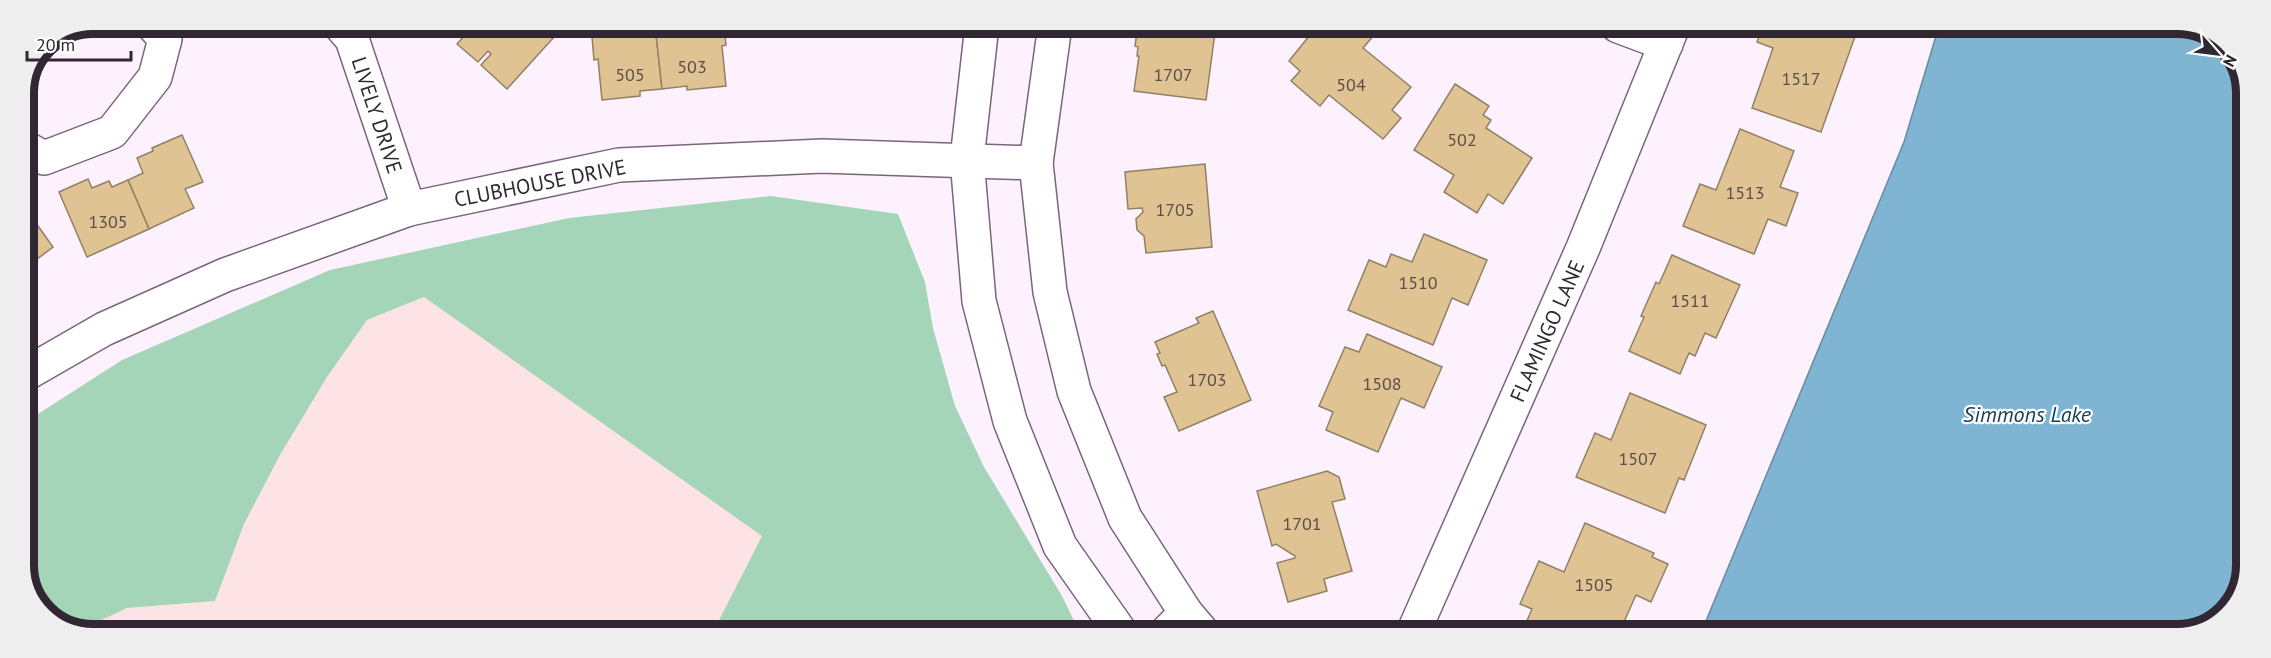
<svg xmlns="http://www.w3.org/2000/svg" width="2271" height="658" viewBox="0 0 2271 658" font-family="'PT Sans',sans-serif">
	<rect width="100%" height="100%" fill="#fcf1fc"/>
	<!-- commercial -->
	<path fill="#fee3e6" d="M424 297 763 536 713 632H76L127 608 215 601 244 524 280 455 327 377 367 320Z"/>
	<!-- green -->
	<path fill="#a5d5b9" d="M771 196 898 214 925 282 933 328 955 406 984 467 1062 596 1080 633 713 632 762 536 424 297 367 320 327 377 280 455 244 524 215 601 127 608 76 632 41 610 24 569V423L122 360 330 270 569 218Z"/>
	<!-- water -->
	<path fill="#7fb4d2" stroke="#688aa2" stroke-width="1.5" d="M1939 26H2195L2230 48 2247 89 2245 582 2220 619 2178 634 1701 633 1904 142Z"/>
	<!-- building -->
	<g fill="#e0c393" stroke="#918064" stroke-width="1.5">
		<path d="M475 24 563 25 564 26 507 89 481 65 491 54 488 51 478 62 457 44Z"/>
		<path d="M591 25H655L662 89 640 91V96L602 100 598 59 594 60Z"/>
		<path d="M655 25H724L726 45 722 46 726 86 687 90V86L662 89Z"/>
		<path d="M1138 25H1216L1206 100 1134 91 1139 56H1137L1138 47 1135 46Z"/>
		<path d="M1318 25H1363L1374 35 1363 48 1411 87 1392 110 1401 118 1383 139 1329 95 1320 106 1291 81 1300 71 1289 61Z"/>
		<path d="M1763 26 1858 28 1821 132 1752 108 1773 48 1757 42Z"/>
		<path d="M1455 84 1489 106 1483 115 1491 120 1486 128 1532 158 1503 204 1488 194 1477 213 1444 192 1454 175 1414 150Z"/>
		<path d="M1740 129 1794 151 1780 187 1798 193 1786 226 1768 219 1754 254 1683 226 1700 184 1716 190Z"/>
		<path d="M182 135 203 182 185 189 194 208 149 229 128 180 143 173 137 158 153 151 152 148Z"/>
		<path d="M1205 164 1212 247 1146 253 1144 236 1137 230 1136 219 1143 212 1142 208 1128 209 1125 172Z"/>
		<path d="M88 179 92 188 109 181 112 187 128 180 149 229 87 257 59 192Z"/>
		<path d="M33 219 53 247 24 269V224L25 226Z"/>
		<path d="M1424 234 1487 260 1468 305 1452 298 1433 345 1348 310 1369 260 1386 267 1391 254 1412 262Z"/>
		<path d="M1672 255 1740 285 1716 338 1705 333 1695 356 1689 353 1680 374 1629 351 1644 317 1641 316 1656 282 1659 284Z"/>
		<path d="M1213 311 1251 400 1179 431 1164 397 1177 392 1165 365 1162 366 1157 354 1160 353 1155 342 1199 323 1196 318Z"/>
		<path d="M1367 334 1442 367 1424 408 1401 398 1378 452 1326 430 1333 412 1319 406 1345 347 1359 352Z"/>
		<path d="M1630 393 1706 425 1684 480 1679 478 1665 513 1576 477 1595 433 1611 440Z"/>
		<path d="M1327 471 1339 477 1345 499 1332 502 1352 571 1324 579 1327 591 1288 602 1277 563 1295 558V556L1276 544 1272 546 1257 491Z"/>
		<path d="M1585 523 1654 553 1652 557 1668 564 1651 602 1636 595 1619 633H1590L1562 621 1557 633H1545L1525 625 1532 609 1520 604 1539 561 1564 572Z"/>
	</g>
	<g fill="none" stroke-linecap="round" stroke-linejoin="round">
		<defs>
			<g id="minor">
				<path d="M339 24 352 39 409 209"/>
				<path d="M1618 26 1666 44"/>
				<path d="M24 147 44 158 112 132 155 77 165 39 152 24"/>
				<path d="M24 375 104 329 225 275 409 209 619 165 822 156 1036 163"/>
				<path d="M1166 633 1186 613"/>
				<path d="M1413 633 1583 248 1673 26"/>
			</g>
			<g id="tertiary">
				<path d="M982 25 967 159 979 301 1010 421 1060 546 1121 633"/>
				<path d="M1055 25 1036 163 1050 292 1074 391 1125 518 1186 613 1203 633"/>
			</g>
		</defs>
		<!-- minor casing -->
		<use href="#minor" stroke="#7b647d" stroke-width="36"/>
		<!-- tertiary casing -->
		<use href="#tertiary" stroke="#7b647d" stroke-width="36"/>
		<!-- minor -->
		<use href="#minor" stroke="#fff" stroke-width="33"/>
		<!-- tertiary -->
		<use href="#tertiary" stroke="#fff" stroke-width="33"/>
	</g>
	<g text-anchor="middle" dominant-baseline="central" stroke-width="4.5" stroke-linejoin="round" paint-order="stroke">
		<!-- number labels -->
		<g font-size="18" fill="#5d4e4a">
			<text x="692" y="66">503</text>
			<text x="630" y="74">505</text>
			<text x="1173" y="74">1707</text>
			<text x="1801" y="78">1517</text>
			<text x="1351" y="84">504</text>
			<text x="1462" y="139">502</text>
			<text x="1745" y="192">1513</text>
			<text x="1175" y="209">1705</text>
			<text x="108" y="221">1305</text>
			<text x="1418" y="282">1510</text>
			<text x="1690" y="300">1511</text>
			<text x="1207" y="379">1703</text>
			<text x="1382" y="383">1508</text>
			<text x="1638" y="458">1507</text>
			<text x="1302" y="523">1701</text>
			<text x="1594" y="584">1505</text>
		</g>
		<!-- street labels -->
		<g font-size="21" fill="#312732" stroke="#fff">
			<text transform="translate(377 115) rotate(72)">LIVELY DRIVE</text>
			<text transform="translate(540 183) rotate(-11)">CLUBHOUSE DRIVE</text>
			<text transform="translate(1547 331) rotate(-66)">FLAMINGO LANE</text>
		</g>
		<!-- water labels -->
		<g font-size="22" font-style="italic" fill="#154156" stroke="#fff">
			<text x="2027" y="414">Simmons Lake</text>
		</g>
	</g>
	<!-- crop -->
	<path d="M0 0H2271V658H0ZM93 34H2177A59 59 0 0 1 2236 93V565A59 59 0 0 1 2177 624H93A59 59 0 0 1 34 565V93A59 59 0 0 1 93 34Z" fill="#efeeef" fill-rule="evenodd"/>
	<path fill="none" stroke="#312732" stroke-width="8" d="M93 34H2177A59 59 0 0 1 2236 93V565A59 59 0 0 1 2177 624H93A59 59 0 0 1 34 565V93A59 59 0 0 1 93 34Z"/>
	<!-- north arrow -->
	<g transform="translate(2217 54) rotate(118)" stroke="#ffffff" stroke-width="4.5" paint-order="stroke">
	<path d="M0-4.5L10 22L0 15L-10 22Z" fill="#312732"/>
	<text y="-9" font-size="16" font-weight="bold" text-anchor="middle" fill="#312732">N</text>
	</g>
	<!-- scale -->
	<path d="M27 51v9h104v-9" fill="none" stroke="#312732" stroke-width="3"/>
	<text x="36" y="51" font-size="18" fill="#312732" stroke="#ffffff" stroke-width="4.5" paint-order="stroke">20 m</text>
</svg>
